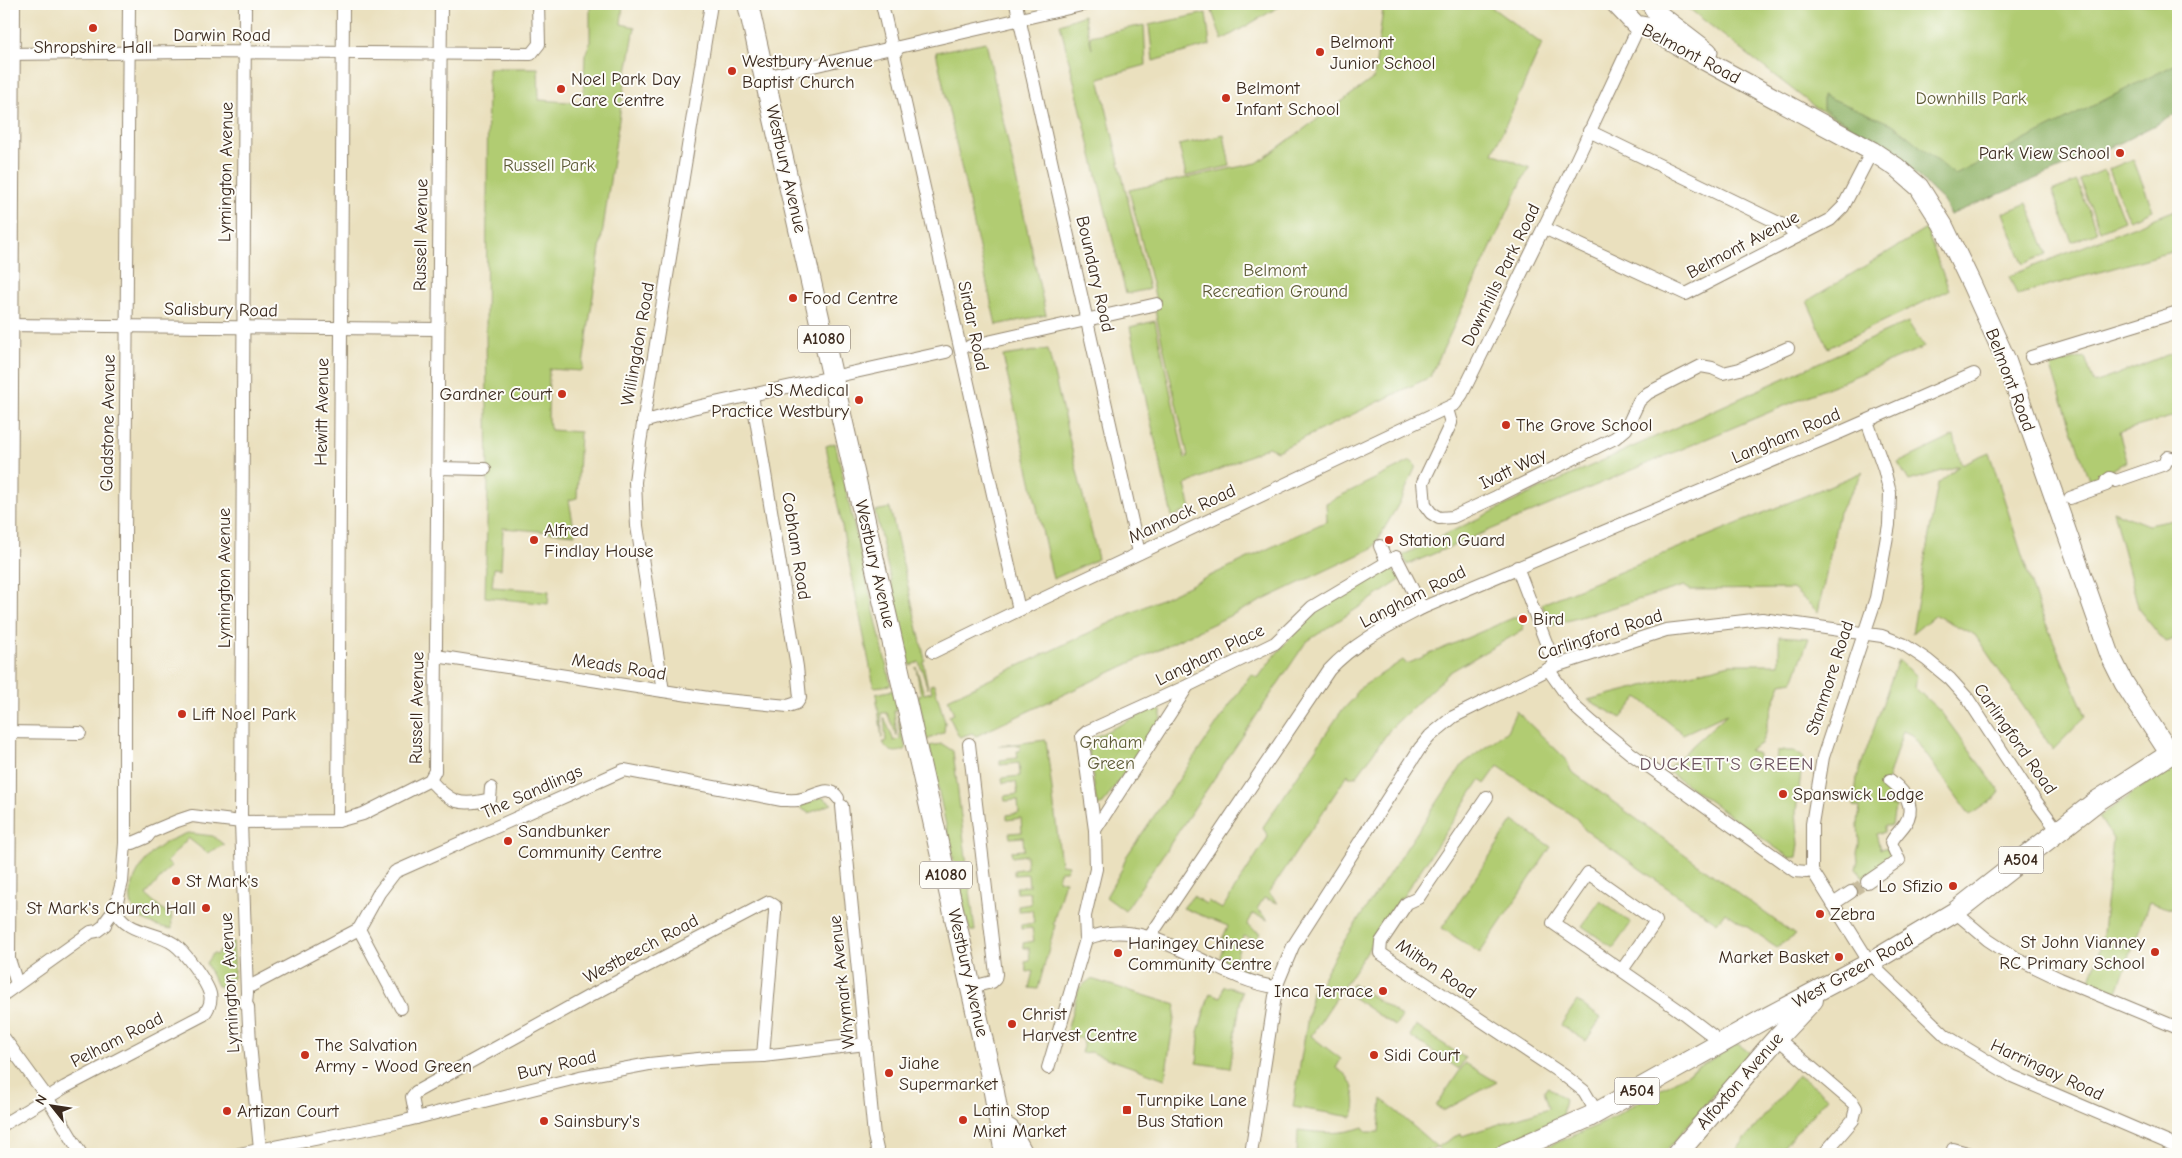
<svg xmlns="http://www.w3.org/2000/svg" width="2182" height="1158" viewBox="0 0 2182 1158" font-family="'Comic Neue',sans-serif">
	<rect width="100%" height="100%" fill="#fdfcf7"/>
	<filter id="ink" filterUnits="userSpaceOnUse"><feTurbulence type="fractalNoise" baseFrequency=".02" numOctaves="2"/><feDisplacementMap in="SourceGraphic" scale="10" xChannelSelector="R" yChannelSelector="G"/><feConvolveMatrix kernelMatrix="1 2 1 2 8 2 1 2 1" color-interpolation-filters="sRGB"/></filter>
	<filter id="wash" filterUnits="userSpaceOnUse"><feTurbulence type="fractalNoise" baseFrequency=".0096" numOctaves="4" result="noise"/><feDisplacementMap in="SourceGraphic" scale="20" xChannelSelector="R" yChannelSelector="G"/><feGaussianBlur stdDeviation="1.12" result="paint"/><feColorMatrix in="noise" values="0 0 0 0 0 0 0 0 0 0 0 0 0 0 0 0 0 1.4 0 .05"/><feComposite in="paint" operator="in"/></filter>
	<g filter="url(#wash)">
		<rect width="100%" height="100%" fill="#eae0be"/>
		<!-- green -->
		<g fill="#b1cc72" stroke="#767b48">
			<path d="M590 4H623L621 24 635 27 621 106 582 371 549 369 548 420 551 430 580 432 577 498 569 500 575 534 503 528 501 569 494 568 492 587 549 591 548 604 485 597 488 484 486 333 488 68H538L539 100 583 103 585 55 590 43Z"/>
			<path d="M1220 4H1284L1222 40 1211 8Z"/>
			<path d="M1390 4H1487L1542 44 1493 153 1530 168 1524 177 1430 377 1277 451 1268 447 1185 485 1191 509 1172 517 1130 327 1155 321 1185 459 1188 456 1156 315 1155 296 1129 190 1257 163 1374 78 1383 9Z"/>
			<path d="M1683 4H2178V90L1950 215 1944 201 1888 148 1815 107Z"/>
			<path d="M1206 13 1210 45 1153 61 1149 25Z"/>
			<path d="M1084 15 1092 49 1090 36 1144 25 1146 65 1099 78 1149 289 1126 294 1060 24Z"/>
			<path d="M986 42 1046 315 996 325 936 52Z"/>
			<path d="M1224 135 1230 166 1186 176 1179 145Z"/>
			<path d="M2133 159 2153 210 2129 220 2109 169Z"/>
			<path d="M2104 170 2124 221 2100 231 2080 180Z"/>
			<path d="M2077 181 2097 232 2072 242 2052 191Z"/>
			<path d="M2027 203 2047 254 2023 264 2003 213Z"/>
			<path d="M2178 209V250L2017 295 2009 276Z"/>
			<path d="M1926 229 1949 290 1828 348 1807 301Z"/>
			<path d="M1908 322 1924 347 1407 565 1403 555 1529 494Z"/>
			<path d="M1048 349 1098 559 1053 579 1003 356Z"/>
			<path d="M2178 351V415L2119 432 2127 461 2090 483 2050 365 2085 357 2094 383C2123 373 2149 361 2178 351Z"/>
			<path d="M1954 436 1961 464 1989 452 2038 605 2086 716 2053 750 1975 635 1935 615 1912 634 1938 483 1959 466 1909 481 1898 463Z"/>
			<path d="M835 443 891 685 874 687 826 446Z"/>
			<path d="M1411 461 1416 466 1402 498 1373 548 976 736 972 733 960 737 958 735 949 716 954 714 948 699 1327 521 1326 503Z"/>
			<path d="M1863 472 1839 512 1818 612 1793 589 1690 590 1684 586 1550 626 1542 604Z"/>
			<path d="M890 508 925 660 923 662 928 689 919 662 910 665 875 511Z"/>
			<path d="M2113 511 2148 525 2178 519V638L2165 642 2139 610Z"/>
			<path d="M1389 567 1402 579 1306 642 1125 911 1106 897 1122 869 1126 857 1251 674 1258 678C1279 648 1305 619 1335 598 1352 586 1372 577 1389 567Z"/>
			<path d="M1522 614 1523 630 1450 672 1391 728 1356 777H1349L1348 774 1269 893 1278 903 1264 898 1257 909 1268 920 1253 914 1247 925 1260 933 1256 940 1244 936 1233 964 1245 969 1244 972 1224 963 1220 956 1225 944 1221 942 1228 926 1183 908 1193 896 1206 904 1208 901 1222 909 1268 837 1263 827 1340 713 1355 697 1357 690 1403 660 1407 664Z"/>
			<path d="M1779 636 1809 638 1793 681 1781 683 1767 722V729L1761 744 1748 750 1758 754 1757 766 1775 771 1777 751H1794L1803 757 1796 812 1799 844 1797 857 1790 858 1666 770 1727 714 1683 734 1638 697 1621 718 1588 700 1730 664H1779Z"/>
			<path d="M1898 660 1917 676 1914 687 1941 712 2000 792 1996 797 1970 815 1912 735 1903 731 1886 785 1899 791 1897 798H1894L1892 803 1884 802V804L1895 806 1892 826H1884V832L1876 834 1880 849 1888 847 1895 858 1865 879 1856 869 1858 860 1857 852 1859 845 1858 823 1860 807 1854 806 1857 777Z"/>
			<path d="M916 667 924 694 932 692 930 685 934 684 945 722 944 732 927 740 918 696 921 695Z"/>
			<path d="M893 690 897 710 894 711 897 736 887 713H881L882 738 876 694Z"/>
			<path d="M1154 708 1161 711V718L1103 804 1097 806 1088 745 1089 740Z"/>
			<path d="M1516 711 1566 759 1571 771 1795 935 1777 947 1725 912 1717 923 1585 830 1576 818 1498 766 1485 784 1480 780 1311 1036 1341 1059 1336 1068C1340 1071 1346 1074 1348 1078 1355 1088 1359 1107 1352 1117L1293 1107 1313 986H1319L1336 953 1463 764 1507 731Z"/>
			<path d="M898 714 906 749C896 754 888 753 883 742H886L884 717 894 741 900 739Z"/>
			<path d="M1046 740 1061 864 1069 865 1066 871H1060L1058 880 1065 881 1064 884 1053 924 1055 925 1038 989 1029 988 1033 971 1027 972 1025 962 1030 961 1029 948H1024L1023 943 1034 941 1032 928 1021 929V925L1034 923 1032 910 1019 911 1018 906 1031 904 1030 892 1017 893 1016 887 1029 886 1028 874 1014 875V870L1027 868 1026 855 1012 857 1011 851 1024 850 1023 837 1010 838 1009 833 1022 832 1021 818 1007 820V815L1019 813 1018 800 1005 801 1004 796 1018 794 1016 782 1003 783 1002 778 1020 776 1019 763 1000 765V760L1018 758 1017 751H1020V745L998 746Z"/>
			<path d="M942 744 953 751 975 931H970L966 918 929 746Z"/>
			<path d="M2178 762V911L2149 902 2117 992 2090 981 2102 942 2113 839 2099 817Z"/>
			<path d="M822 797 832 804 809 813 800 808 802 805Z"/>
			<path d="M1513 821 1551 847 1480 953 1442 928Z"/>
			<path d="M188 833 213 836 224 845 207 853 188 838 167 862 171 866 146 895 167 913 171 908 172 929C161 927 149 925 140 917 119 899 138 866 154 851 163 843 176 837 188 833Z"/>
			<path d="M1600 901 1631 923 1613 948 1582 926Z"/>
			<path d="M233 941C233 956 241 991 217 986L206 963 213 953 216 955 220 950 222 952 229 942Z"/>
			<path d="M1091 979 1176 1005 1165 1079 1090 1052 1081 1053 1084 1043 1082 1039 1066 1034 1079 988Z"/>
			<path d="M1353 983 1402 1017 1395 1026 1346 993Z"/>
			<path d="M1224 986 1242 991 1230 1068 1197 1063 1199 1037 1198 1032 1210 993 1221 997Z"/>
			<path d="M1577 1001 1601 1018 1586 1041 1561 1025Z"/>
			<path d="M1416 1026 1465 1058 1459 1069 1410 1036Z"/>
			<path d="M1738 1044 1750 1053 1663 1154H1529L1603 1123Z"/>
			<path d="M1465 1063 1497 1082 1443 1111 1436 1106Z"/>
			<path d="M1798 1075 1828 1097 1777 1154H1733Z"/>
			<path d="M1548 1087 1565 1099 1562 1116 1483 1154H1445L1437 1147 1419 1154H1297L1298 1130C1321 1133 1341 1135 1363 1127L1367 1132H1379L1382 1099 1437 1147 1461 1133 1462 1136 1549 1108 1544 1090Z"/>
		</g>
		<!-- forest -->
		<path fill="#8cb064" stroke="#646d41" d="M2178 63V113L2122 142 1950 215 1944 201 1888 148 1823 109V95L1894 125 1955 175Z"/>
	</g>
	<g filter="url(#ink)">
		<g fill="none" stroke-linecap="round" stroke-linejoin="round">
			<!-- minor-tunnel -->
			<path stroke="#c7bc9e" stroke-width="12" stroke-dasharray="12 6" stroke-linecap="butt" d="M1851 892 1867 882"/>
			<defs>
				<g id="minor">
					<path d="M14 4 9 959 17 984"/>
					<path d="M245 4 241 822 247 993 246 1004 248 1007 250 1043 260 1150"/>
					<path d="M1016 4 1139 553"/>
					<path d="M4 54 191 52 531 54 539 44 538 4"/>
					<path d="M765 77 887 49 891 43 882 4"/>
					<path d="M1589 131 1787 227 1796 237"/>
					<path d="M1544 228 1686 294 1830 220 1843 207 1872 151"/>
					<path d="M4 325 437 329"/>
					<path d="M970 346 1157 304"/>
					<path d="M2031 357 2178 312"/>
					<path d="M1447 409 1451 423 1423 482 1425 505 1431 513 1439 518 1453 517 1496 497 1615 438 1626 429 1639 401 1648 393 1701 366 1712 368 1723 373 1740 369 1788 348"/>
					<path d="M1867 421 1884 469 1890 493 1889 525 1876 598 1823 757 1812 824V870L1870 963 1946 1036 2012 1076 2178 1147"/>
					<path d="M643 422 692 408 946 352"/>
					<path d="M438 468 485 469"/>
					<path d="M2070 498 2106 485V481L2110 478 2116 481 2165 464 2166 459 2168 457 2178 460"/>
					<path d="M1380 546 1387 562"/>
					<path d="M1517 567 1555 666"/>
					<path d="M1019 610 894 54 899 47 1086 4"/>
					<path d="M933 652 1019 610 1455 404 1462 394 1568 178 1639 26"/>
					<path d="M436 656 715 699 788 706 797 703 800 698 797 667 752 395"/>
					<path d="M1548 669 1575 707 1593 723 1630 753 1795 871 1807 872 1812 870"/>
					<path d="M663 691 637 526 635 482 640 443 711 4"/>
					<path d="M4 732 80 733"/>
					<path d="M969 744 996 974 995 979 992 982 971 987"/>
					<path d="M430 780C450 803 461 807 490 799L491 788"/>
					<path d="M1487 797 1418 898 1407 903 1381 942 1380 953 1565 1076 1584 1091 1597 1113"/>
					<path d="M842 806 874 1136 878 1154"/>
					<path d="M338 821 343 4"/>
					<path d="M1095 830 1187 687"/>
					<path d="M128 842 133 843 147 837 151 832 177 821 192 816 241 822 338 821 363 814 430 780 435 771 441 4"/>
					<path d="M1867 882 1899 860 1891 843C1894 836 1901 830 1905 824 1917 806 1904 791 1890 780"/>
					<path d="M1833 904 1851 892"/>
					<path d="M1955 912 1988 940 2014 957 2060 979 2178 1028"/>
					<path d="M359 929 379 893 395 872 624 770 782 800C788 800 796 801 802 799 815 797 829 783 838 798"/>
					<path d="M359 929 401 1008"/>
					<path d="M1149 938 1329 670C1355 642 1388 626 1422 608L1841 432 1974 374"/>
					<path d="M1086 939 1085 916 1096 869 1095 830 1082 736 1088 731 1187 686 1275 643 1312 607 1396 557 1422 608"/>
					<path d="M1622 970 1656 921 1588 873 1553 923 1683 1013 1722 1043"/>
					<path d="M247 988 359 929"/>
					<path d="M4 994 91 932 97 931 105 925 106 921 115 909"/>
					<path d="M4 1038 47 1097 81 1154"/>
					<path d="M1777 1038 1853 1103 1856 1108 1853 1120 1824 1154"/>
					<path d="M1048 1068 1086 939C1150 911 1213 980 1276 987L1293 946 1420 748 1430 736 1453 717 1555 666 1666 630 1762 619 1882 636 1903 644 1927 660 1950 679 1968 699 2026 788 2058 831"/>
					<path d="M416 1118 412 1097 416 1092 588 997 769 902 775 906V913L763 1056"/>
					<path d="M4 1124 65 1087 203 1015C208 1010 212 1002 210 994 207 982 184 951 174 944 154 930 127 935 115 909L122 882 125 843V536L129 4"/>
					<path d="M1953 1149 1971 1154"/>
					<path d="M239 1154 396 1123 580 1077 649 1064 708 1058 763 1056 866 1044"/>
					<path d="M1251 1154 1275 996"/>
				</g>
				<g id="secondary">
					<path d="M1616 4 1636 25 1647 27 1689 52 1872 151 1896 167 1919 187 1943 225 1971 283 2006 360 2110 655 2124 683 2170 754"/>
					<path d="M1651 4 1657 13 1708 52"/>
				</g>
				<g id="primary">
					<path d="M748 4 992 1081 1005 1154"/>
					<path d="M1000 1124 1010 1130 1023 1154"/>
					<path d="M1505 1154 1589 1117 1764 1019 1870 963 1955 912 2097 801 2178 749"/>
					<path d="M1677 1154 1777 1038 1813 1000"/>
				</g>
			</defs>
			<!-- minor casing -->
			<use href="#minor" stroke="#92856e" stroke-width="14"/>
			<!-- secondary casing -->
			<use href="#secondary" stroke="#92856e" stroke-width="21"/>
			<!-- primary casing -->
			<use href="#primary" stroke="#92856e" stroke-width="22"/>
			<!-- minor -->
			<use href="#minor" stroke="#fff" stroke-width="12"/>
			<!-- secondary -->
			<use href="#secondary" stroke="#fff" stroke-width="19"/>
			<!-- primary -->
			<use href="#primary" stroke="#fff" stroke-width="20"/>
		</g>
	</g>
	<!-- markers -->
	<g fill="#c8321e" stroke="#fdfcf7" stroke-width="2">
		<circle cx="93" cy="28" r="5"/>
		<circle cx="1320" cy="52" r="5"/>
		<circle cx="732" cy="71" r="5"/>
		<circle cx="561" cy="89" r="5"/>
		<circle cx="1226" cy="98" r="5"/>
		<circle cx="2120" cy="153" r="5"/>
		<circle cx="793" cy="298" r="5"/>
		<circle cx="562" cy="394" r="5"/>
		<circle cx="859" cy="400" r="5"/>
		<circle cx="1506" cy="425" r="5"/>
		<circle cx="534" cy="540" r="5"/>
		<circle cx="1389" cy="540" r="5"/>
		<circle cx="1523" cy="619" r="5"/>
		<circle cx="182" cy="714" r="5"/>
		<circle cx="1783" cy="794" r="5"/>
		<circle cx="508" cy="841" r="5"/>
		<circle cx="176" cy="881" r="5"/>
		<circle cx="1953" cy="886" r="5"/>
		<circle cx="206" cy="908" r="5"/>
		<circle cx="1820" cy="914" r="5"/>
		<circle cx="2155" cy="952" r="5"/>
		<circle cx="1118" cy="953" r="5"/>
		<circle cx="1839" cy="957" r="5"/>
		<circle cx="1383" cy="991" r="5"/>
		<circle cx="1012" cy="1024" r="5"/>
		<circle cx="305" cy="1055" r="5"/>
		<circle cx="1374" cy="1055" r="5"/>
		<circle cx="889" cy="1073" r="5"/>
		<rect x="1122" y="1105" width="10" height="10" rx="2.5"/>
		<circle cx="227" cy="1111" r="5"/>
		<circle cx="963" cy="1120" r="5"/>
		<circle cx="544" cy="1121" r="5"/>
	</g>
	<g text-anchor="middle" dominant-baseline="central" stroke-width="4" stroke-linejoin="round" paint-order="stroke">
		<!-- shield labels -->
		<g fill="#fdfcf7" stroke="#75695f" stroke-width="1">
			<rect x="798" y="325.5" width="52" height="27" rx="4"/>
			<rect x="1998.5" y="846.5" width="45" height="27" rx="4"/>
			<rect x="920" y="861.5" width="52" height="27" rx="4"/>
			<rect x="1614.5" y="1077.5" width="45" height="27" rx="4"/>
		</g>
		<g font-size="16" font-weight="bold" fill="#3b2a1e">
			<text x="824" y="339">A1080</text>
			<text x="2021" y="860">A504</text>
			<text x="946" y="875">A1080</text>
			<text x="1637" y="1091">A504</text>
		</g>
		<!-- street labels -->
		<g font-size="18" fill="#3b2a1e" stroke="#fdfcf7">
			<text x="222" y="35">Darwin Road</text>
			<text transform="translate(1691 54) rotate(28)">Belmont Road</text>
			<text transform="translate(786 169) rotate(77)">Westbury Avenue</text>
			<text transform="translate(226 172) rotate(-89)">Lymington Avenue</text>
			<text transform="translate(421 235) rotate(-89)">Russell Avenue</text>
			<text transform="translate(1743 245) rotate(-28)">Belmont Avenue</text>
			<text transform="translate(1095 274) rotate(77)">Boundary Road</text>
			<text transform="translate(1501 275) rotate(-64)">Downhills Park Road</text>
			<text transform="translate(221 310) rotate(1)">Salisbury Road</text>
			<text transform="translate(973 326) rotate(78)">Sirdar Road</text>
			<text transform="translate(638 344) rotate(-80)">Willingdon Road</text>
			<text transform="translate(2010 380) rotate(69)">Belmont Road</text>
			<text transform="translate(322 412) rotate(-89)">Hewitt Avenue</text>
			<text transform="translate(108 423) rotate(-89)">Gladstone Avenue</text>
			<text transform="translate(1786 436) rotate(-23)">Langham Road</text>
			<text transform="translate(1513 469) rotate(-26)">Ivatt Way</text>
			<text transform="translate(1182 514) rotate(-25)">Mannock Road</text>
			<text transform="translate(796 546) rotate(81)">Cobham Road</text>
			<text transform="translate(875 564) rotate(77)">Westbury Avenue</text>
			<text transform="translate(224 578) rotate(-90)">Lymington Avenue</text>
			<text transform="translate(1413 597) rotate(-27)">Langham Road</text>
			<text transform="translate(1600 635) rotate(-18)">Carlingford Road</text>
			<text transform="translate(1210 655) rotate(-26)">Langham Place</text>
			<text transform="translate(619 667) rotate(9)">Meads Road</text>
			<text transform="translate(1830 678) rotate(-72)">Stanmore Road</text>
			<text transform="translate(417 708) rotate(-89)">Russell Avenue</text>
			<text transform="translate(2015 739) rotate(55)">Carlingford Road</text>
			<text transform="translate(532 792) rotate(-24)">The Sandlings</text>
			<text transform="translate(641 949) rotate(-28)">Westbeech Road</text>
			<text transform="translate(1436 969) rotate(34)">Milton Road</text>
			<text transform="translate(1853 971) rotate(-29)">West Green Road</text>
			<text transform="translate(968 973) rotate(77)">Westbury Avenue</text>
			<text transform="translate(842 982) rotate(-96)">Whymark Avenue</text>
			<text transform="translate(230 983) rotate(-93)">Lymington Avenue</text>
			<text transform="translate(117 1040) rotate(-27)">Pelham Road</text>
			<text transform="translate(557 1065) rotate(-13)">Bury Road</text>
			<text transform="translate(2047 1070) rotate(25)">Harringay Road</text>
			<text transform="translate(1740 1081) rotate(-49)">Alfoxton Avenue</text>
		</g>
		<!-- poi labels -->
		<g font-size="18" fill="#3b2a1e" stroke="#fdfcf7" text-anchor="start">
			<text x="1330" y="42">Belmont<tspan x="1330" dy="21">Junior School</tspan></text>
			<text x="93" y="47" text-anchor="middle">Shropshire Hall</text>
			<text x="742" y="61">Westbury Avenue<tspan x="742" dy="21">Baptist Church</tspan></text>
			<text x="571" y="79">Noel Park Day<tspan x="571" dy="21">Care Centre</tspan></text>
			<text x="1236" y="88">Belmont<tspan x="1236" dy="21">Infant School</tspan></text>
			<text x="2110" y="153" text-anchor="end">Park View School</text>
			<text x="803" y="298">Food Centre</text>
			<text x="849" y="390" text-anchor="end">JS Medical<tspan x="849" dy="21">Practice Westbury</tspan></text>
			<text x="552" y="394" text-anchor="end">Gardner Court</text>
			<text x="1516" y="425">The Grove School</text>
			<text x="544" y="530">Alfred<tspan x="544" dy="21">Findlay House</tspan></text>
			<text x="1399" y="540">Station Guard</text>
			<text x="1533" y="619">Bird</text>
			<text x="192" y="714">Lift Noel Park</text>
			<text x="1793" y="794">Spanswick Lodge</text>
			<text x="518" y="831">Sandbunker<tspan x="518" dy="21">Community Centre</tspan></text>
			<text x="186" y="881">St Mark's</text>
			<text x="1943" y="886" text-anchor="end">Lo Sfizio</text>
			<text x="196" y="908" text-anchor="end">St Mark's Church Hall</text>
			<text x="1830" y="914">Zebra</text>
			<text x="2145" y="942" text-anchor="end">St John Vianney<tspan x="2145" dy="21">RC Primary School</tspan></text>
			<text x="1128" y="943">Haringey Chinese<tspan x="1128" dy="21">Community Centre</tspan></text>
			<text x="1829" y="957" text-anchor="end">Market Basket</text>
			<text x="1373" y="991" text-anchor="end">Inca Terrace</text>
			<text x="1022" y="1014">Christ<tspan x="1022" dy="21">Harvest Centre</tspan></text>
			<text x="315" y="1045">The Salvation<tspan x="315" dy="21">Army - Wood Green</tspan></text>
			<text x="1384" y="1055">Sidi Court</text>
			<text x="899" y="1063">Jiahe<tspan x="899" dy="21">Supermarket</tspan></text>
			<text x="1137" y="1100">Turnpike Lane<tspan x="1137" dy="21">Bus Station</tspan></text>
			<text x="973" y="1110">Latin Stop<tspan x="973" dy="21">Mini Market</tspan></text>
			<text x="237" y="1111">Artizan Court</text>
			<text x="554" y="1121">Sainsbury's</text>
		</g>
		<!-- park labels -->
		<g font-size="18" fill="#5e5b37" stroke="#fdfcf7">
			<text x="1971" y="98">Downhills Park</text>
			<text x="549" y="165">Russell Park</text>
			<text x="1275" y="270">Belmont<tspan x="1275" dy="21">Recreation Ground</tspan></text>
			<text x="1111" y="742">Graham<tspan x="1111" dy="21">Green</tspan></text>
		</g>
		<!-- neighbourhood labels -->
		<g font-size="19" letter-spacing="1" fill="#6c535f" stroke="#fdfcf7">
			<text x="1727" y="764">DUCKETT'S GREEN</text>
		</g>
	</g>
	<!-- margin -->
	<rect width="2182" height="1158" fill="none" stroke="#fdfcf7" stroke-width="20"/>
	<!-- north arrow -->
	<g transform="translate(52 1106) rotate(300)" stroke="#fdfcf7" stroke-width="4" paint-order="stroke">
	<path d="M0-4L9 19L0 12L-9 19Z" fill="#3b2a1e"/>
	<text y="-8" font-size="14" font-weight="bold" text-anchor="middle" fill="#3b2a1e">N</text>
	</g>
</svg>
